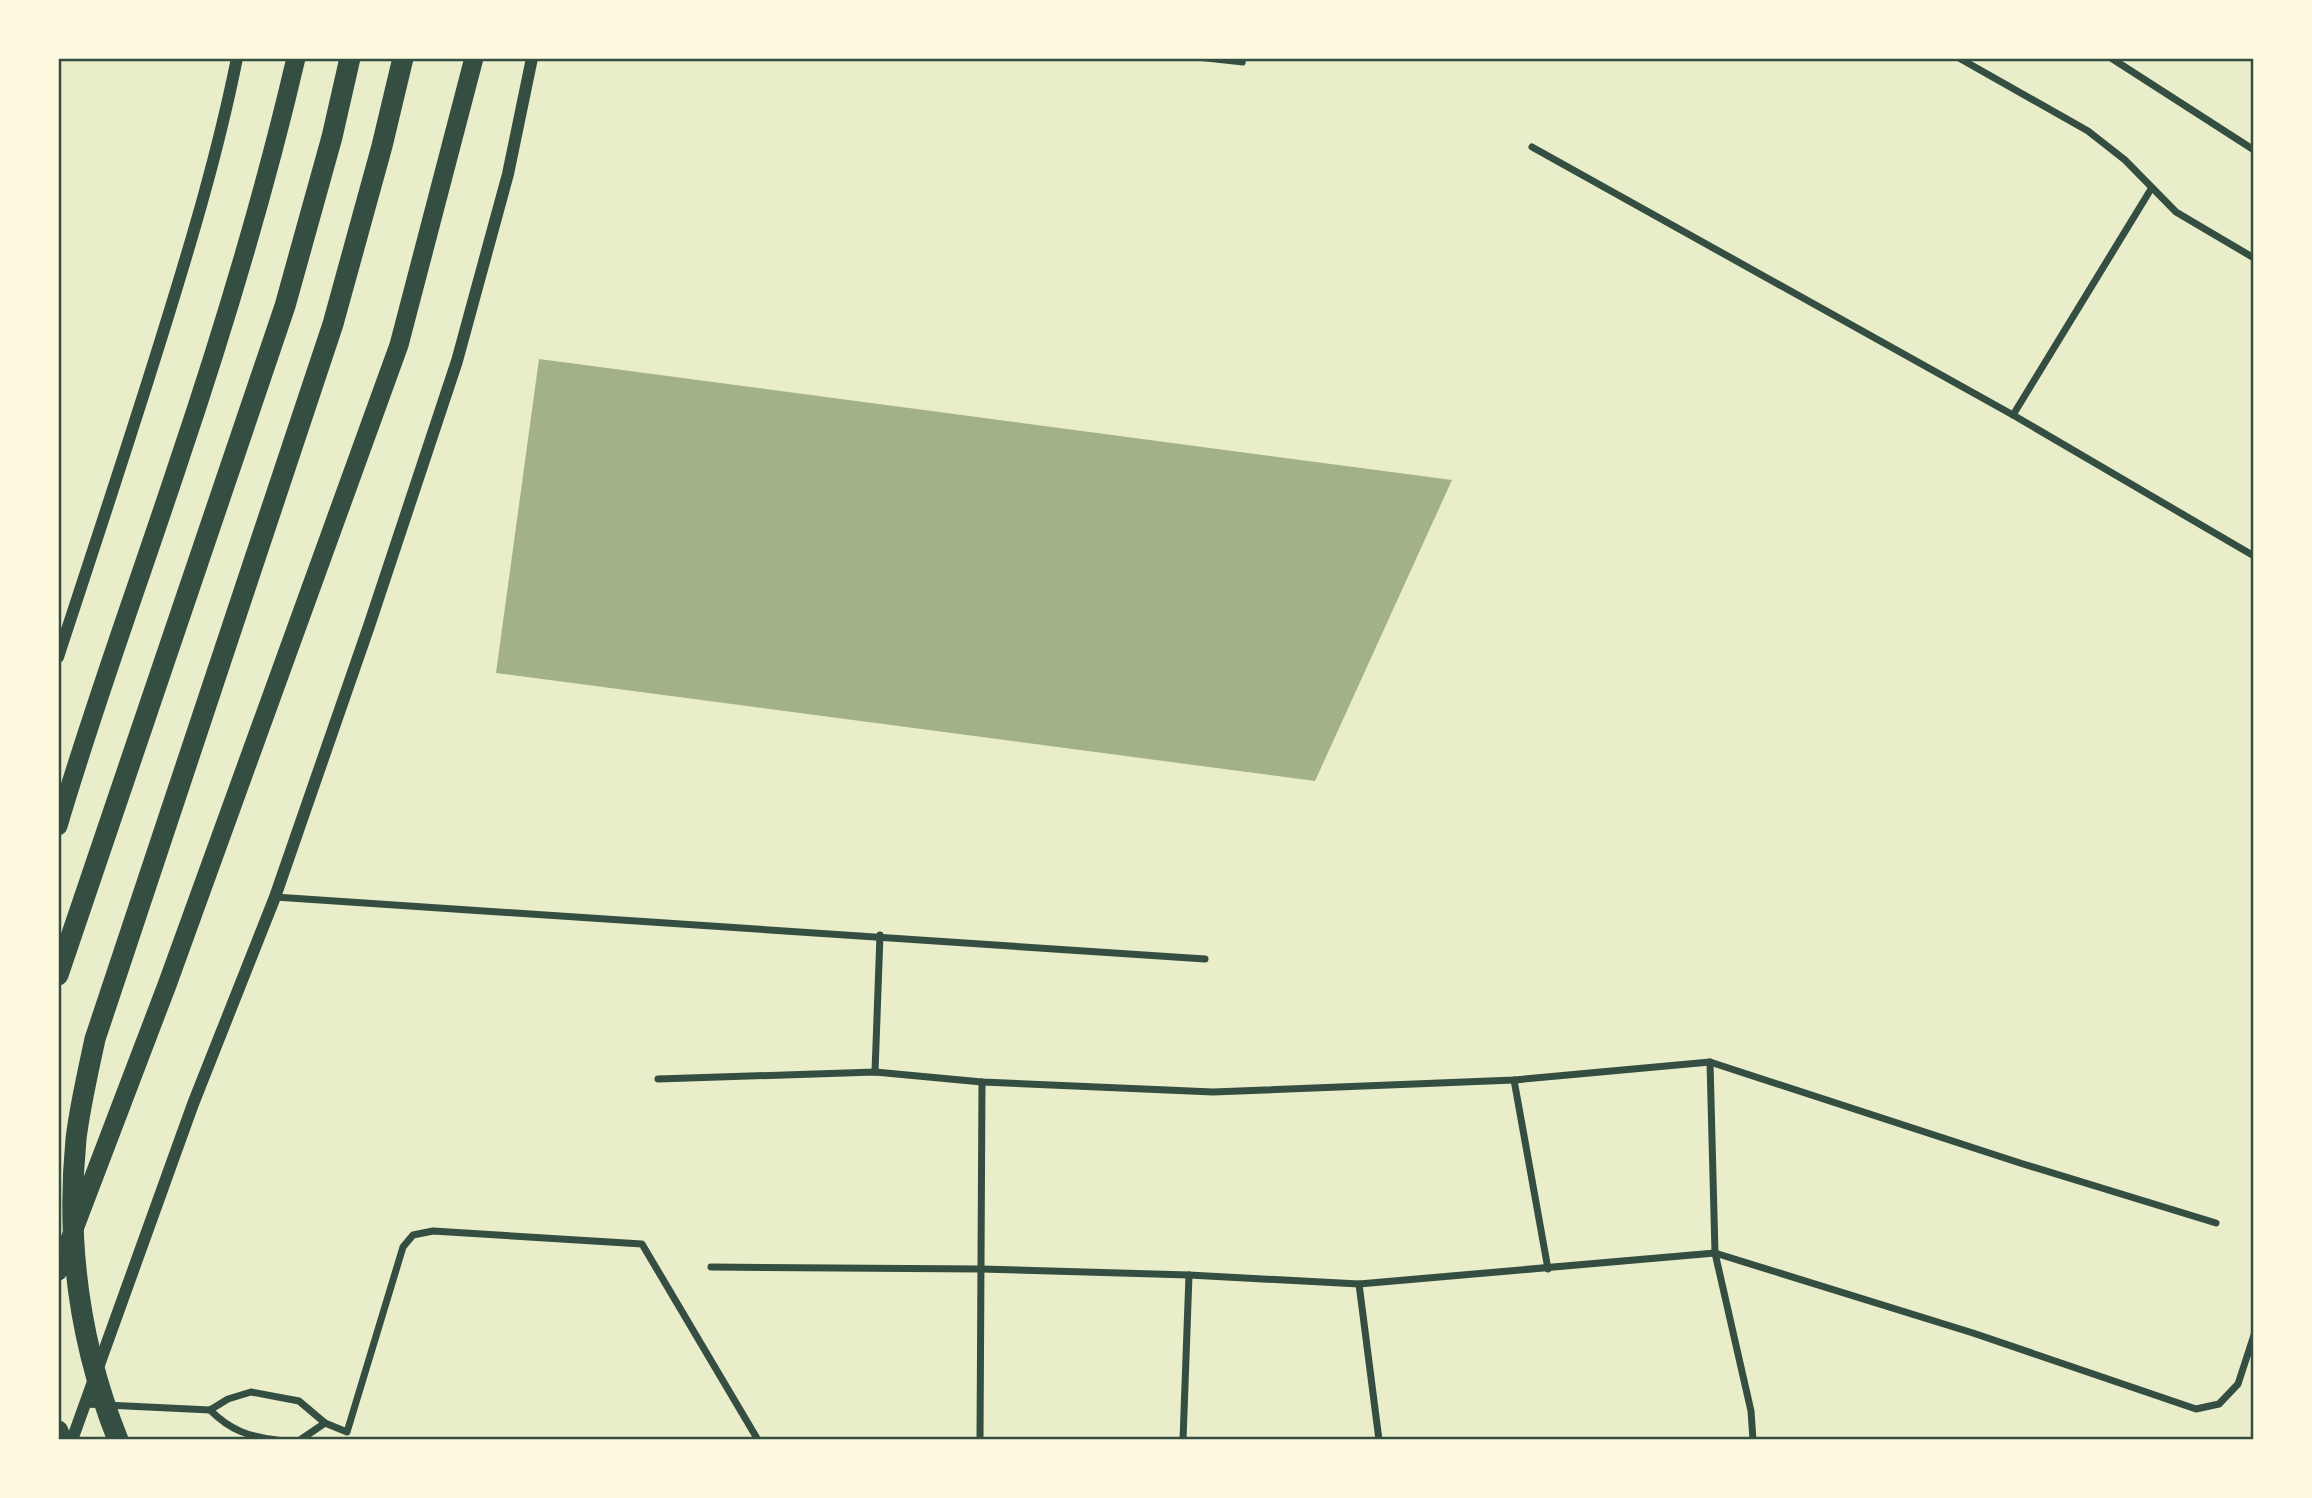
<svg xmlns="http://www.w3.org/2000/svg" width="2312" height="1498" viewBox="0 0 2312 1498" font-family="'Asap Condensed',sans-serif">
	<rect width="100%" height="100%" fill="#e9edc9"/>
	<!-- water -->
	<path fill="#a3b18a" d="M539 359 1452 480 1315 781 496 673Z"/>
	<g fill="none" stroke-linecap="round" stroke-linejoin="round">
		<!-- service -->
		<path stroke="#344e41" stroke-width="5" d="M1197 58 1243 63 1244 58"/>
		<!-- minor -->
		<g stroke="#344e41" stroke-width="7">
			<path d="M1959 58 2088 131 2125 160 2176 212 2254 258"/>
			<path d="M2111 58 2254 150"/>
			<path d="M1532 147 2013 415 2254 556"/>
			<path d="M2013 415 2151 189"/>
			<path d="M275 897 1205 959"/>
			<path d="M1710 1062 1715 1253 1751 1411 1753 1440"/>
			<path d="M875 1072 880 935"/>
			<path d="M658 1079 875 1072 982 1082 1213 1092 1514 1080 1710 1062 2020 1163 2216 1223"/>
			<path d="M1514 1080 1548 1269"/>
			<path d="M711 1267 981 1269 1189 1275 1359 1284 1715 1253 1973 1333 2196 1409 2219 1404 2238 1384 2254 1335"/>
			<path d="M1359 1284 1379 1440"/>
			<path d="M85 1404 210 1410 228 1399 251 1392 299 1401 325 1423 347 1432 403 1247 413 1235 433 1231 642 1244 758 1440"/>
			<path d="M210 1410C230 1430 249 1437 277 1440"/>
			<path d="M300 1440 325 1423"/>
			<path d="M980 1440 982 1082"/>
			<path d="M1183 1440 1189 1275"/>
		</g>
		<!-- tertiary -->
		<g stroke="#344e41" stroke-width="12">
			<path d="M58 657C93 551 128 445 161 339 190 246 218 153 237 58"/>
			<path d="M72 1440 193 1104 275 897 369 626 457 361 508 174 532 58"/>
		</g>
		<!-- trunk -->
		<g stroke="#344e41" stroke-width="19">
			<path d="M58 826C94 704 138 585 178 464 223 331 264 195 296 58"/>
			<path d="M58 1271 167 985 399 345 474 58"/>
		</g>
		<!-- motorway -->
		<g stroke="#344e41" stroke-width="21">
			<path d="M58 975 285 306 332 137 350 58"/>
			<path d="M58 1431 61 1440"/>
			<path d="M118 1440C80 1345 66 1242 76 1139 80 1106 88 1072 95 1039L333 324 382 146 403 58"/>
		</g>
	</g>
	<!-- border -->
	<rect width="2312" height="1498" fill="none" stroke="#fefae0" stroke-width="119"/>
	<rect x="60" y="60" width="2192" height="1378" fill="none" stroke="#344e41" stroke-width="2.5"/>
</svg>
